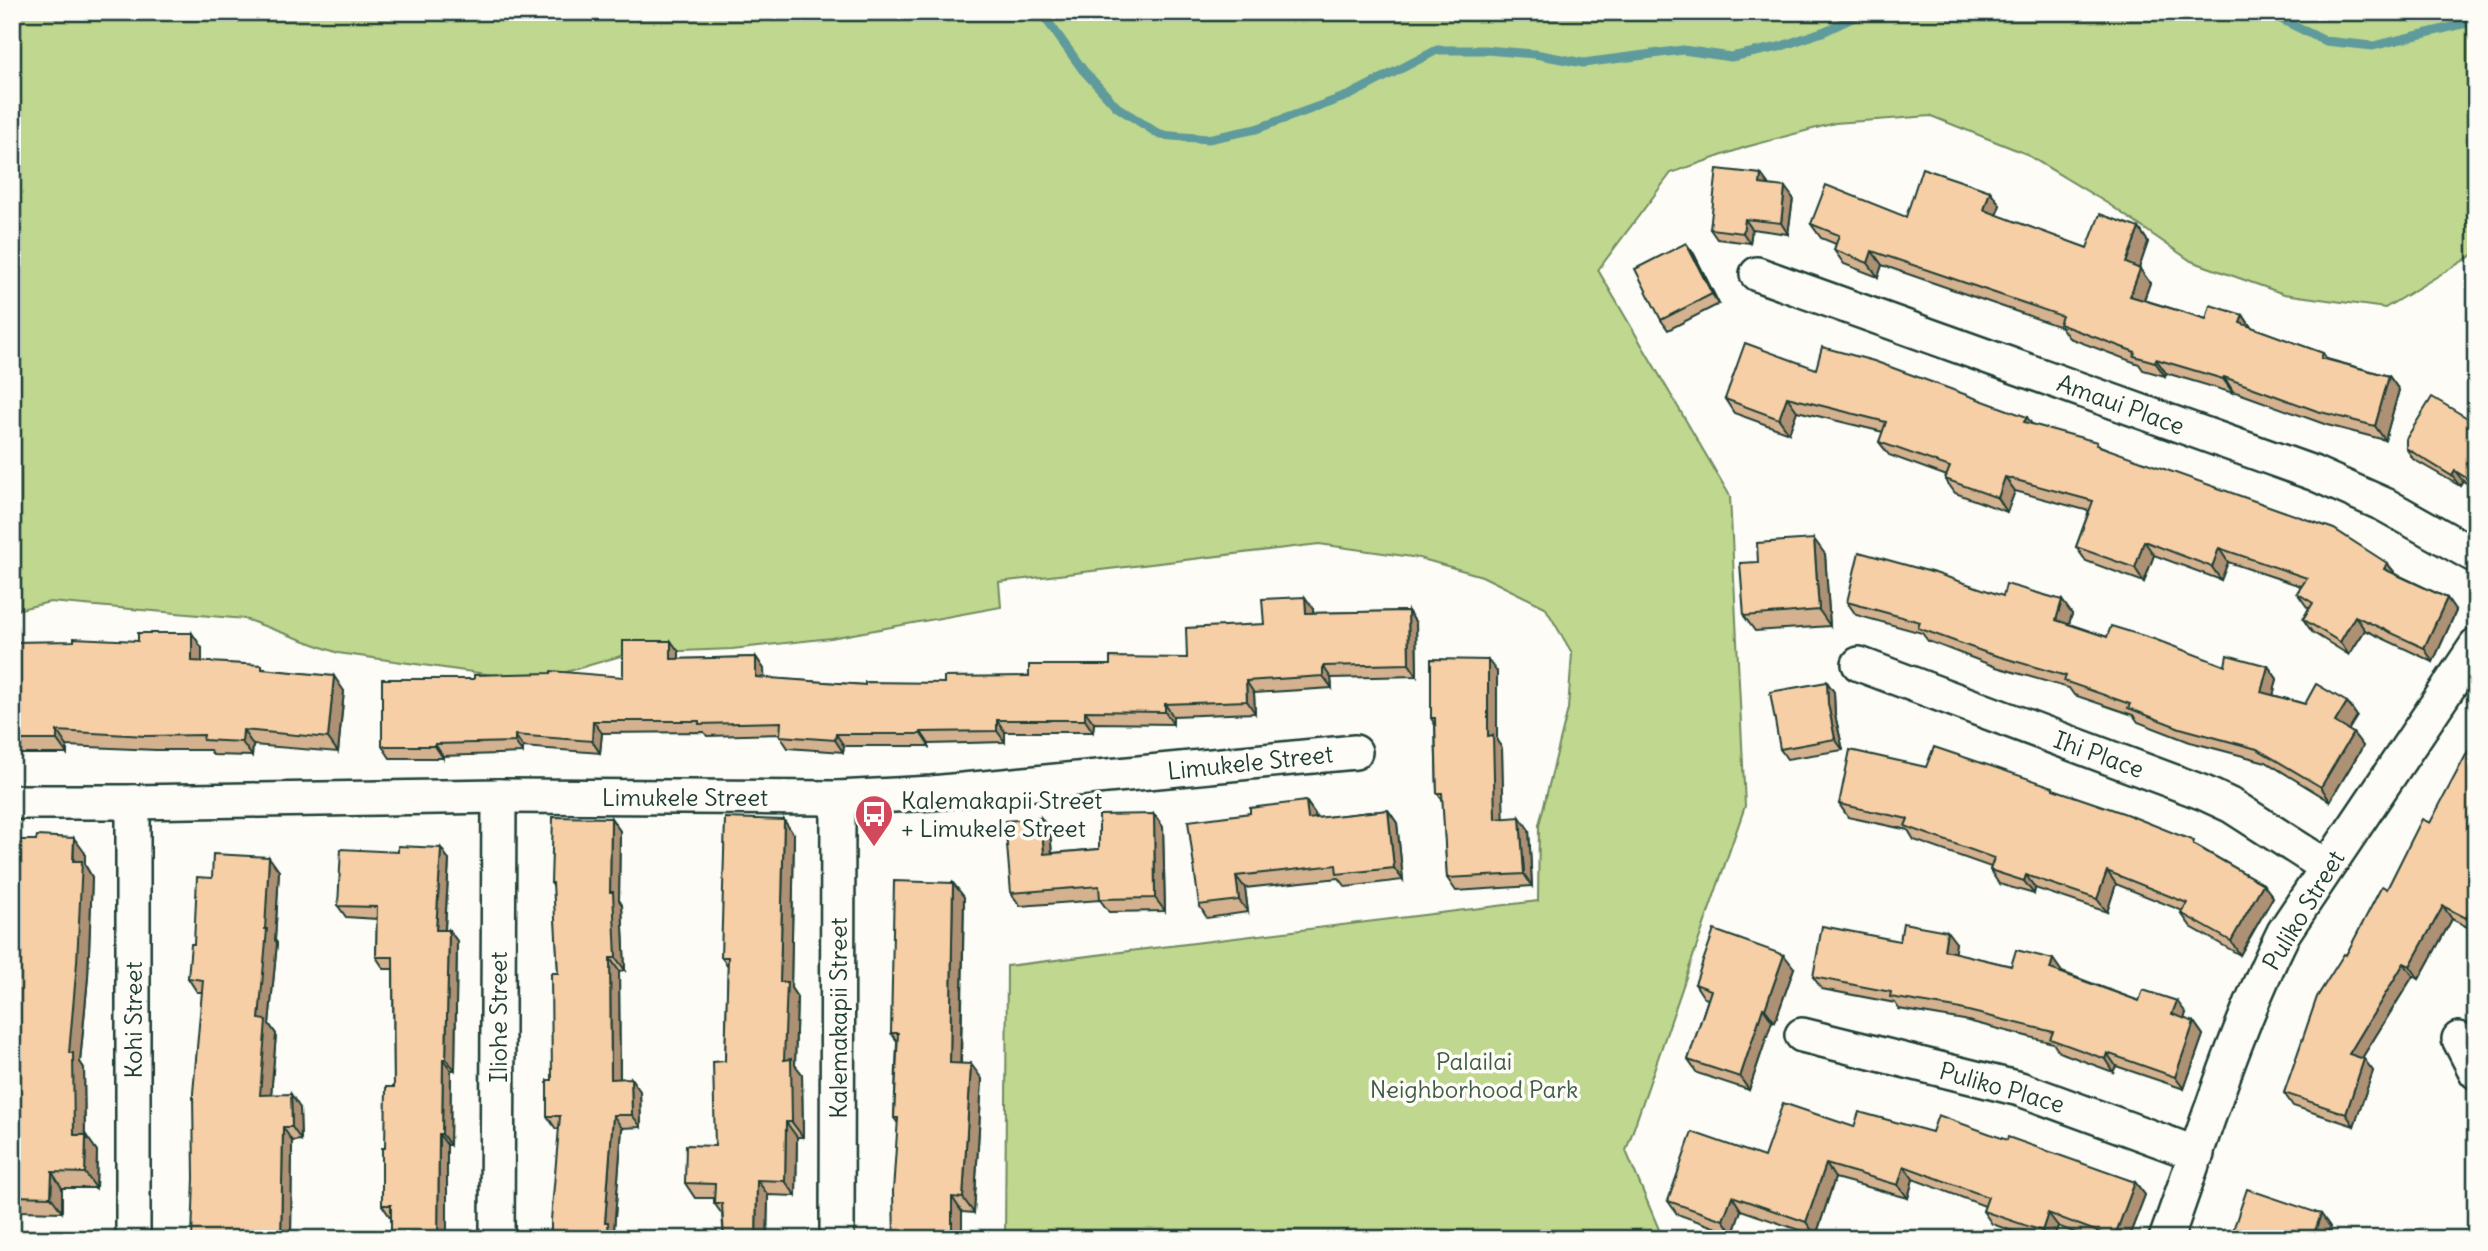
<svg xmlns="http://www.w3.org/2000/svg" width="2488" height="1251" viewBox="0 0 2488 1251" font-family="Delius,sans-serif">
	<rect width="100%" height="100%" fill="#fdfcf7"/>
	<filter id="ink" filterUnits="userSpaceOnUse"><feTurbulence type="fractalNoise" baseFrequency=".0143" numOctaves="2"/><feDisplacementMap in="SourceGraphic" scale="14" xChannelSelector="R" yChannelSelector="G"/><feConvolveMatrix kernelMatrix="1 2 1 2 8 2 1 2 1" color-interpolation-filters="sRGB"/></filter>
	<g filter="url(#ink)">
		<!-- green -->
		<path fill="#bfd78e" stroke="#6f8a61" stroke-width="2" d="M12 12H2476V253L2385 308 2284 294 2191 261 2110 205 2024 153 1931 116 1835 123 1746 147 1671 173 1598 270 1730 496 1745 806 1626 1151 1663 1239H1005L1007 966 1538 901 1539 825 1568 709 1572 653 1545 607 1482 576 1419 558 1319 544 999 582 1001 607 831 638 732 649 631 653 535 681 338 653 245 619 50 602 12 611Z"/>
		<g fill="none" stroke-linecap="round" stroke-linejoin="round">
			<!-- stream -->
			<g stroke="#5f9b9c" stroke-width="9">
				<path d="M1041 12 1083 70 1117 107 1160 135 1208 139 1256 129 1350 95 1437 50H1486L1535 54 1583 63 1683 50 1731 57 1779 47 1825 31 1865 12"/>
				<path d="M2273 12 2279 18 2325 41 2373 46 2476 21"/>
			</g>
			<defs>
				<g id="minor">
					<path d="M1757 274 2313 473 2385 505 2476 556"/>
					<path d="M1859 664 2204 793 2232 806 2327 867"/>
					<path d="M12 802H133L499 796 838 798 932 793 1355 752"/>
					<path d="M133 802V1239"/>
					<path d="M1802 1035 2020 1089 2197 1154"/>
					<path d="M2459 1039 2476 1072"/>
					<path d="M497 1239 499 796"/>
					<path d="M837 1239 838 798"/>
					<path d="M2166 1239C2203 1136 2235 1030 2284 932L2476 646"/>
				</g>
			</defs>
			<!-- minor casing -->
			<use href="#minor" stroke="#1f3d34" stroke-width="38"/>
			<!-- minor -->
			<use href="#minor" stroke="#fdfcf7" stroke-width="33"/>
		</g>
		<!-- wall -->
		<g fill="#d4b28f" stroke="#1f3d34" stroke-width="2">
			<path d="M1769 185 1793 198 1788 234 1752 229 1750 243 1717 239 1710 229Z"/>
			<path d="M1990 191 2000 205 1996 215 2087 248 2139 228 2148 242 2139 268 2150 283 2144 300 2206 319 2243 315 2251 327 2323 353 2327 359 2389 376 2399 390 2385 440 2327 425 2233 391V393L2166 373 2165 376 2143 370 2139 364 2069 338 2061 327 1882 265 1878 277 1844 264 1834 250 1836 244 1821 238 1811 224 1906 217Z"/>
			<path d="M1694 254 1719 304 1668 330 1661 320Z"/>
			<path d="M1816 369 2032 424 2100 446 2387 563 2396 574 2447 598 2456 611 2433 662 2365 630 2349 655 2312 632 2303 619 2309 608 2307 607 2297 593 2301 586 2228 562 2221 580 2154 555 2144 582 2086 561 2076 547 2089 511 2015 491 2007 512 1955 493 1945 479 1947 476 1889 455 1879 442 1883 432 1797 411 1789 433 1734 413 1725 399Z"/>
			<path d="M2476 423V489L2463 481 2460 486 2413 459 2406 448Z"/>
			<path d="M1825 554 1830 626 1755 631 1744 616 1758 562Z"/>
			<path d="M2003 596 2072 614 2069 624 2107 637 2225 666H2268L2277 679 2273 695 2305 704 2347 702 2357 716 2348 730 2353 733 2363 746 2330 801 2266 762 2190 742 2138 722 2133 715 2074 695 2069 688 1996 667 1928 641 1922 633 1856 615 1847 602Z"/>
			<path d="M1313 608V613L1408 611 1416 623 1417 676 1331 678 1332 688 1254 693 1255 713 1173 716V724L1094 723 1093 732H1005V742L929 744V746H844L843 752 788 748 780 736V734L707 736 704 732 602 733 600 753 523 747V753L443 756V758H390L382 746 474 679 623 677 679 652V659L756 657 764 669V678L865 685 944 683 1029 676 1110 665 1187 658 1264 624Z"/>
			<path d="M12 642 202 648V662L265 669 344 691 338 752 253 745 252 756 213 755 210 750H156L67 746V754H12Z"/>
			<path d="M1497 672V741L1502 748 1503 818 1529 830 1532 886 1456 891 1447 878 1443 801 1437 793 1435 725 1431 718Z"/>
			<path d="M1827 682 1834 692 1835 715 1843 750 1787 759 1780 749Z"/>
			<path d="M1926 767 2055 790 2197 846 2263 884 2273 897 2240 955 2191 927 2181 913 2183 911 2116 884 2107 912 2035 888 2034 894 1999 884 1990 870 1991 867 1914 840 1908 830 1848 817 1839 804Z"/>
			<path d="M1306 801 1315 814 1316 818 1388 810 1397 823 1403 880 1346 887 1339 878 1245 888 1248 912 1207 918 1199 905 1250 813Z"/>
			<path d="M1154 814 1163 827 1165 911 1109 912 1100 900 1020 906 1011 893 1041 818 1050 831 1052 853 1099 849Z"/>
			<path d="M611 818 620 831 619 900 622 905 625 970 619 971 620 1078 640 1091 641 1127 622 1128 614 1230 617 1235V1239L559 1129H556L547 1116 552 1080 558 973 554 887 551 883Z"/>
			<path d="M2430 823 2475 931 2452 919 2419 979 2413 976 2362 1058 2373 1071 2354 1126 2293 1106 2284 1093 2346 955 2387 889Z"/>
			<path d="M794 835 791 988 797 997 795 1065 802 1074 803 1137H797L796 1196 768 1195 767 1238 788 1237 790 1239H724L722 1214 714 1203V1198H695L685 1183 715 1146 725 1061 728 966 721 957Z"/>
			<path d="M12 840 85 853V865L92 877 88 977 80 1062 84 1068 85 1135 97 1151 96 1188H62V1212L18 1211 12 1202Z"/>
			<path d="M441 848 449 860 445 930H449L457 941 455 1070H451L450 1145H447L391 1217H390L382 1205 385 1148 394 1087 393 969H384L376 957 377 919 346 917 338 906 398 852Z"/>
			<path d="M279 871 275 940 277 943 269 1024 276 1034 271 1095 300 1108 301 1140 292 1141 291 1239 202 992H197L188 978 194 944 212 878Z"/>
			<path d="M953 883 964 897 961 1064 982 1079 974 1213 962 1212 894 1118 897 1041 891 1033Z"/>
			<path d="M1900 941 1956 943 1954 953 2011 966 2062 972 2139 1001 2186 1013 2184 1019 2194 1022 2203 1035 2184 1089 2116 1066 2113 1072 2059 1052 2053 1043 1964 1020 1899 1009 1895 1003 1822 989 1813 977Z"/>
			<path d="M1794 968 1775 1022 1772 1021 1749 1090 1697 1073 1688 1060 1708 999 1704 998 1695 984Z"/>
			<path d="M1854 1127 1932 1132 2007 1140 2135 1182 2145 1195 2128 1239H2091L2058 1226 2053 1239H2035L1992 1224 1983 1211 1985 1206 1913 1179 1908 1198 1835 1178 1816 1236 1741 1210 1733 1234 1677 1214 1668 1201 1764 1157Z"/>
			<path d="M2321 1214 2330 1227 2326 1239H2230Z"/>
		</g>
		<!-- shaded-wall -->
		<g fill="#ad9174" stroke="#1f3d34" stroke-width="2">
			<path d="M1761 174 1769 185 1768 195 1760 184Z"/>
			<path d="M1785 187 1793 198 1788 234 1781 223Z"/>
			<path d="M1990 191 2000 205 1993 224 1984 210Z"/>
			<path d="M1745 219 1752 229 1750 243 1743 233Z"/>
			<path d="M2139 228 2148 242 2136 277 2126 263Z"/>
			<path d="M1686 243 1694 254 1719 304 1712 294Z"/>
			<path d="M1872 251 1882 265 1878 277 1868 263Z"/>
			<path d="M2140 269 2150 283 2140 310 2130 296Z"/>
			<path d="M2243 315 2252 329 2240 323Z"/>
			<path d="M2156 359 2166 373 2165 376 2155 362Z"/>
			<path d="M2389 376 2399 390 2385 440 2375 426Z"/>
			<path d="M2224 377 2233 391V393L2223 379Z"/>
			<path d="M1787 397 1797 411 1789 433 1779 419Z"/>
			<path d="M2027 417 2036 430 2024 422Z"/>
			<path d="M2455 471 2463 481 2460 486 2452 476Z"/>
			<path d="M2005 477 2015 491 2007 512 1998 498Z"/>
			<path d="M1814 539 1825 554 1830 626 1819 610Z"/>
			<path d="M2144 541 2154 555 2144 582 2135 568Z"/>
			<path d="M2219 548 2228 562 2221 580 2212 567Z"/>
			<path d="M2387 563 2397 576 2384 569Z"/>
			<path d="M1305 597 1313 608 1314 624 1306 613Z"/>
			<path d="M2447 598 2456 611 2433 662 2424 648Z"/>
			<path d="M2062 600 2072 614 2066 634 2056 620Z"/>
			<path d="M1408 611 1416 623 1417 676 1409 664Z"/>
			<path d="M2355 616 2365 630 2349 655 2340 642Z"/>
			<path d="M192 633 202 648V676L192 661Z"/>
			<path d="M671 641 679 652V671L671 659Z"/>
			<path d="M756 657 764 669 765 689 756 677Z"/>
			<path d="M1488 660 1497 672V741L1502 748 1504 831 1495 819 1488 736Z"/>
			<path d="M1323 666 1331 678 1332 688 1323 676Z"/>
			<path d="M2268 666 2277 679 2271 705 2261 692Z"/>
			<path d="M334 676 344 691 338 752 328 738Z"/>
			<path d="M1246 681 1254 693 1255 713 1247 701Z"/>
			<path d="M1827 682 1834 692 1835 715 1843 750 1835 739 1828 704Z"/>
			<path d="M2347 702 2357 716 2345 736 2335 722Z"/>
			<path d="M1165 704 1173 716V724L1165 712Z"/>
			<path d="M1085 711 1094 723 1093 732 1085 720Z"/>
			<path d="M997 720 1005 732V742L997 731Z"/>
			<path d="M593 721 602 733 600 753 592 741Z"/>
			<path d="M243 730 253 745 252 756 242 742Z"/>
			<path d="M57 731 67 746V754L57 740Z"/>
			<path d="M921 732 929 744V746L921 734Z"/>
			<path d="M2353 733 2363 746 2330 801 2321 787Z"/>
			<path d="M836 734 844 746 843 752 835 740Z"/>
			<path d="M515 735 523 747V753L515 742Z"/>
			<path d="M435 744 443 756V758L435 746Z"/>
			<path d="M1306 801 1315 814 1317 831 1308 819Z"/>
			<path d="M1388 810 1397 823 1403 880 1394 868Z"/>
			<path d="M1154 814 1163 827 1165 911 1155 898Z"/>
			<path d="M1520 817 1529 830 1532 886 1524 874Z"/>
			<path d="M611 818 620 831 619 900 622 905 625 970 616 958 610 892Z"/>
			<path d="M1041 818 1050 831 1053 867 1044 854Z"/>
			<path d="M784 820 794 835 791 988 797 997 795 1065 802 1074 803 1137 792 1122 784 1060 780 982Z"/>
			<path d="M74 838 85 853V865L92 877 88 977 80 1062 84 1068 85 1151 74 1135 69 1053Z"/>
			<path d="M441 848 449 860 444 941 436 930Z"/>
			<path d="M269 857 279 871 275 940 277 943 269 1024 276 1034 270 1109 260 1095 259 1019Z"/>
			<path d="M2107 871 2116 884 2107 912 2097 899Z"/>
			<path d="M2026 875 2035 888 2034 894 2024 881Z"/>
			<path d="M1236 876 1245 888 1248 912 1239 900Z"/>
			<path d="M953 883 964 897 960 1078 950 1063Z"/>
			<path d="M2263 884 2273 897 2240 955 2231 941Z"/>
			<path d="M2476 900V930L2475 931 2466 918Z"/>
			<path d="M2443 906 2452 919 2419 979 2410 966Z"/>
			<path d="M449 930 457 941 455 1070 446 1059Z"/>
			<path d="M1947 931 1956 943 1953 963 1944 950Z"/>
			<path d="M1784 955 1794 968 1775 1022 1765 1009Z"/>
			<path d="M610 958 619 971 620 1091 611 1079Z"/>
			<path d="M2053 959 2062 972 2059 981 2050 969Z"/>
			<path d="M2404 963 2413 976 2357 1066 2349 1054Z"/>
			<path d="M2177 1001 2186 1013 2181 1027 2172 1014Z"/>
			<path d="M1763 1008 1772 1021 1749 1090 1740 1077Z"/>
			<path d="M2194 1022 2203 1035 2184 1089 2175 1077Z"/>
			<path d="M2107 1053 2116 1066 2113 1072 2105 1059Z"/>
			<path d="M443 1059 451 1070 450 1145 442 1134Z"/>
			<path d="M2364 1059 2373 1071 2354 1126 2346 1114Z"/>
			<path d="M971 1064 982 1079 974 1213 963 1198Z"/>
			<path d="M631 1078 640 1091 641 1127 632 1115Z"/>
			<path d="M291 1094 300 1108 301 1140 292 1127Z"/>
			<path d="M613 1115 622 1128 614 1230 617 1235V1239H609L605 1222Z"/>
			<path d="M786 1122 797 1137 796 1196 785 1181Z"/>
			<path d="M283 1127 292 1141 291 1239H281Z"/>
			<path d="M439 1134 447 1145V1239L438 1237Z"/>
			<path d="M86 1135 97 1151 96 1188 85 1173Z"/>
			<path d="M1826 1164 1835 1178 1816 1236 1806 1222Z"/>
			<path d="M1904 1166 1913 1179 1908 1198 1898 1185Z"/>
			<path d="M52 1172 62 1188V1212L51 1197Z"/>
			<path d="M757 1180 768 1195 767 1239H756Z"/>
			<path d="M2135 1182 2145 1195 2128 1239H2115L2114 1238Z"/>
			<path d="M1732 1196 1741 1210 1733 1234 1723 1220Z"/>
			<path d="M952 1197 962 1212V1239H952Z"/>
			<path d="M2048 1213 2058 1226 2053 1239H2047L2042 1231Z"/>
			<path d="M2321 1214 2330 1227 2326 1239H2312Z"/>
			<path d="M2286 1231 2292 1239H2283Z"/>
		</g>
		<!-- building -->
		<g fill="#f7cfa6" stroke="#1f3d34" stroke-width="2">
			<path d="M1922 168 1990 191 1984 210 2087 248 2100 214 2139 228 2126 263 2140 269 2130 296 2206 319 2210 305 2243 315 2240 323 2323 353 2321 358 2389 376 2375 426 2317 411 2224 377 2223 379 2156 359 2155 362 2134 356 2135 352 2059 324 2062 316 1872 251 1868 263 1834 250 1839 235 1811 224 1826 185 1906 217Z"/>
			<path d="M1717 169 1761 174 1760 184 1785 187 1781 223 1745 219 1743 233 1710 229Z"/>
			<path d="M1686 243 1712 294 1661 320 1635 269Z"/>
			<path d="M1745 343 1816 369 1822 347 1874 361 2027 417 2024 422 2097 442 2096 445 2334 529 2387 563 2384 569 2447 598 2424 648 2355 616 2340 642 2303 619 2313 603 2297 593 2307 578 2219 548 2212 567 2144 541 2135 568 2076 547 2093 501 2005 477 1998 498 1945 479 1950 467 1879 442 1886 422 1787 397 1779 419 1725 399Z"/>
			<path d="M2432 397 2476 423V484L2455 471 2452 476 2406 448V439Z"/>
			<path d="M1814 539 1819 610 1744 616 1740 563 1758 562 1757 543Z"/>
			<path d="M1859 552 1935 573 2003 596 2006 584 2062 600 2056 620 2107 637 2111 626 2154 639 2225 666 2227 655 2268 666 2261 692 2305 704 2316 684 2347 702 2335 722 2353 733 2321 787 2257 749 2180 728 2128 708 2130 704 2064 681 2066 676 1987 653 1918 628 1920 622 1847 602Z"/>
			<path d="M1305 597 1306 613 1408 611 1409 664 1323 666V676L1246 681 1247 701 1165 704V712L1085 711V720H997V731L921 732V734H836L835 740 780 736 781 722 699 724V721H593L592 741 515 735V742L435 744V746H382V679H474V675L551 673V671L623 677V641H671V659L756 657V677L865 685V682L944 683V677L1029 676V665H1110V657L1187 658 1186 628 1264 624 1262 599Z"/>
			<path d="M138 633H192V661L262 665V669L334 676 328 738 243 730 242 742 203 740 204 735 146 736 57 731V740H12V642L74 641V638L138 641Z"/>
			<path d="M1431 659 1488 660V736L1493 735 1495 819 1520 817 1524 874 1447 878 1442 793H1437L1435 718H1431Z"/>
			<path d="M1827 682 1828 704 1835 739 1780 749 1770 692Z"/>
			<path d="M2476 738V900L2466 918 2443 906 2410 966 2404 963 2349 1054 2364 1059 2346 1114 2284 1093 2317 997 2344 954 2346 955 2382 886 2387 889 2422 819 2430 823 2467 753Z"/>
			<path d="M1934 747 2053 787V789L2126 814 2194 841 2193 844 2263 884 2231 941 2181 913 2187 903 2107 871 2097 899 2026 875 2024 881 1990 870 1994 858 1905 826 1908 819 1839 804 1850 750 1926 767Z"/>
			<path d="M1306 801 1308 819 1388 810 1394 868 1337 874 1336 865 1236 876 1239 900 1199 905 1188 821 1250 813V808Z"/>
			<path d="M1154 814 1155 898 1100 899 1099 886 1011 893 1005 821 1041 818 1044 854 1099 849V815Z"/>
			<path d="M553 817 611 818 610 892H613L616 958H610L611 1079 631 1078 632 1115H613L605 1222H608L609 1239H551V1220L560 1116H547V1080H552L551 973H558L553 883H551Z"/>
			<path d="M725 818 784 820 780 982H787L784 1060 791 1059 792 1122H786L785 1181 757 1180 756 1239 788 1237V1239H724L722 1203H714L715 1184 685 1183 686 1145 715 1146 713 1062 725 1061 728 957H721Z"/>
			<path d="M37 836 74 838 73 861H82L77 962 69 1053H73L74 1135H86L85 1173 52 1172 51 1197 12 1196V840H36Z"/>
			<path d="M398 846 441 848 436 930H449L446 1059H443L442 1134H439L438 1237H448V1239H391V1205H382V1148H385L386 1087H394L393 957H376L377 907 338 906 341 849 398 852Z"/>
			<path d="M213 854 269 857 265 929H267L259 1019 266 1020 260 1095 291 1094 292 1127H283L281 1239H192L194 1178 193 1093 203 980 188 978 191 944H194L197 877 212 878Z"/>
			<path d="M894 881 953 883 950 1063 971 1064 963 1198 952 1197V1239H894L893 1191 898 1118H894L898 1033H891Z"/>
			<path d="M1903 923 1947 931 1944 950 2011 966 2016 950 2053 959 2050 969 2139 1001 2143 990 2177 1001 2172 1014 2194 1022 2175 1077 2107 1053 2105 1059 2050 1039 2053 1032 1956 1008 1890 997 1891 992 1813 977 1822 926 1900 941Z"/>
			<path d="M1714 930 1784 955 1765 1009 1763 1008 1740 1077 1688 1060 1711 990 1695 984Z"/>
			<path d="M1783 1103 1854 1127 1859 1112 1932 1132 1938 1115 2007 1140 2008 1137 2135 1182 2114 1238 2048 1213 2042 1231 1983 1211 1988 1197 1904 1166 1898 1185 1826 1164 1806 1222 1732 1196 1723 1220 1668 1201 1692 1132 1764 1157Z"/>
			<path d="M2247 1189 2321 1214 2312 1239H2309L2286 1231 2283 1239H2230Z"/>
		</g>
	</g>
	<!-- icons -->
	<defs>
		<symbol id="bus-pin" viewBox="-11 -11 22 30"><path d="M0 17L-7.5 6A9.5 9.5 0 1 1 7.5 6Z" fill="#d1495b" stroke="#fdfcf7"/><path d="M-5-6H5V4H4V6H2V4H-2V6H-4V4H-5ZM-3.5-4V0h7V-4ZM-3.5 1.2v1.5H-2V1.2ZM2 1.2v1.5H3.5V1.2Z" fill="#fff"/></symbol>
	</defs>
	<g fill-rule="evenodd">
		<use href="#bus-pin" x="852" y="792" width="44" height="60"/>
	</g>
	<g text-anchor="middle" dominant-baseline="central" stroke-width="7" stroke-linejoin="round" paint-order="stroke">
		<!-- street labels -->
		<g font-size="24" fill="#1f3d34" stroke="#fdfcf7">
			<text transform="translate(2121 404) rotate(20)">Amaui Place</text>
			<text transform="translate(2099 754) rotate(20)">Ihi Place</text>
			<text transform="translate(1250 762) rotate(-6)">Limukele Street</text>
			<text x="685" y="797">Limukele Street</text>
			<text transform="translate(2303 910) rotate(-59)">Puliko Street</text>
			<text transform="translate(498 1017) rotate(-90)">Iliohe Street</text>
			<text transform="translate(838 1018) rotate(-90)">Kalemakapii Street</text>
			<text transform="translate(133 1020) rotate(-90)">Kohi Street</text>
			<text transform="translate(2002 1087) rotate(16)">Puliko Place</text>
		</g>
		<!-- poi labels -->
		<g font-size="24" fill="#1f3d34" stroke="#fdfcf7" text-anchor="start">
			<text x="901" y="800">Kalemakapii Street<tspan x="901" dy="28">+ Limukele Street</tspan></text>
		</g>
		<!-- park labels -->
		<g font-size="24" fill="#3f5c46" stroke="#fdfcf7">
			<text x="1474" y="1061">Palailai<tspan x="1474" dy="28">Neighborhood Park</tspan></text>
		</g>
	</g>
	<!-- margin -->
	<rect width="2488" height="1251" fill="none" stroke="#fdfcf7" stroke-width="42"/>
	<rect x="21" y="21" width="2446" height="1209" fill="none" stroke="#1f3d34" stroke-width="2.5" filter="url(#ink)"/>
</svg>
